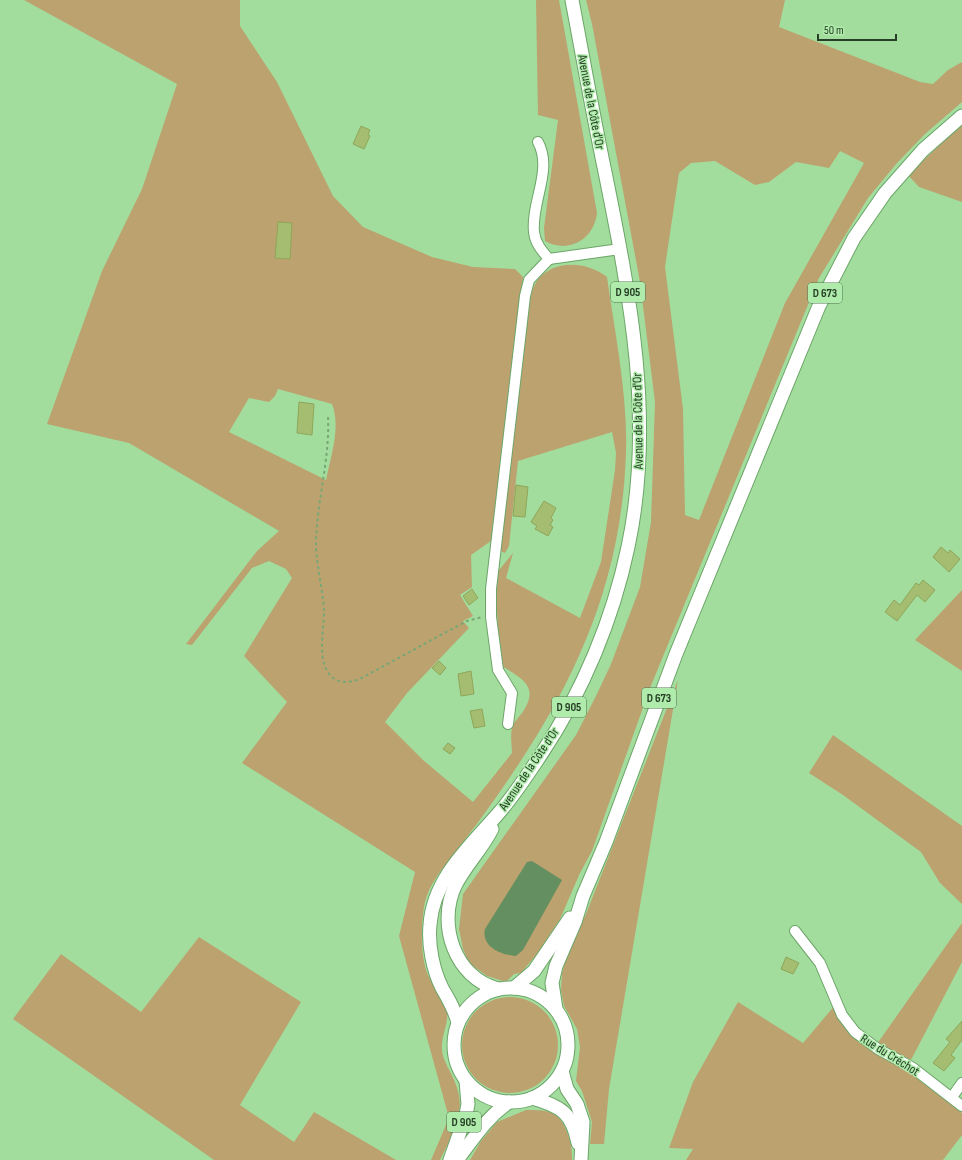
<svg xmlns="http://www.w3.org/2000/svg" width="962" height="1160" viewBox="0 0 962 1160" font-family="'Sofia Sans Condensed',sans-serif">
	<rect width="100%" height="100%" fill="#a2dd9e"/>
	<!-- green -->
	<g fill="#bca26f" fill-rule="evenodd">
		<path d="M24 0H240V26L277 82 333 196 363 227 432 257 473 267 515 269 523 277 491 541 471 555 472 587 460 595 473 616 463 621 469 628 407 693 385 722 423 760 473 802 512 753C512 746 510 736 512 728 513 723 519 717 522 713 540 687 523 679 502 666L498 629 495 575 513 553 506 578 580 618 601 562 615 470 616 453 612 432 518 461 509 546 505 553 500 551 527 316C529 307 529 295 534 286 548 259 585 260 607 277 615 334 628 396 626 453 622 572 582 670 516 768 500 792 484 815 466 838 452 858 428 881 424 907 421 926 420 960 429 977 434 988 444 999 447 1011 449 1023 441 1036 442 1049 442 1059 450 1070 454 1080 468 1111 454 1131 440 1160H431L449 1118 399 936 415 872 242 763 287 702 244 656 292 578 286 569 269 561 252 568 192 645 186 644 257 551 279 531 129 443 47 424 102 271 142 189 177 84ZM278 389 332 404C341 428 331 455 326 480L229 432 249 398 269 402 275 396Z"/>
		<path d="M536 0H559L597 213C594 240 568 254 545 241L544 228 558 120 538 115Z"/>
		<path d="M586 0H785L779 27 920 82 933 84 948 70 962 62V102L925 134 897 163 868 198 819 278 650 688 592 851 580 873 560 919 537 954 521 973 514 974 506 982 487 976 469 963 463 949 459 929 463 894 576 735 596 696 611 664 640 587 651 522 655 402 640 282 592 24ZM840 151 864 163 785 303 699 520 685 515 683 409 665 267 679 173 691 163 715 161 755 185 769 182 796 162 829 168Z"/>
		<path d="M962 124V202L919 187 908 175Z"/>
		<path d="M962 590V671L915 640Z"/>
		<path d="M678 680 609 1089 604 1144H590L592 1122 582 1091 576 1081 580 1047 577 1029 564 1006 561 990 562 973 569 950 586 914Z"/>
		<path d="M833 735 962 826V904L940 883 921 852 843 795 809 773Z"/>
		<path d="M962 923V962L911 1060 877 1044Z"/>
		<path d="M199 937 301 1002 240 1105 294 1142 314 1112 396 1160H214L13 1019 61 954 141 1012Z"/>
		<circle cx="510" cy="1045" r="48"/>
		<path d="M738 1002 803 1043 836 1004 841 1016 962 1113V1135L943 1160H686L693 1149 669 1148 693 1082Z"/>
		<path d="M526 1110C548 1110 558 1110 567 1132 571 1143 572 1148 572 1160H470L481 1141 497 1122Z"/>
	</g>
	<!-- water -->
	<path fill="#648f61" d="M532 861 562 880 523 950 516 956C500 955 481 946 485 929L527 862Z"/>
	<!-- building -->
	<g fill="#a5bd70" stroke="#8fa659">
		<path d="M361 126 370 130 368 135 370 136 364 149 353 144Z"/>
		<path d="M278 222 292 223 290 259 275 258Z"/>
		<path d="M299 402 314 404 312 435 297 433Z"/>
		<path d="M516 485 528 487 525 517 513 516Z"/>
		<path d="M544 501 556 508 551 518 553 520 550 525 553 527 548 536 535 529 537 526 531 522Z"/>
		<path d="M941 547 948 553 950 550 960 559 949 572 933 557Z"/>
		<path d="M923 580 935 590 925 602 917 595 897 621 885 612 894 600 900 605 916 583 919 585Z"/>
		<path d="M472 589 478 598 469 605 463 596Z"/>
		<path d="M439 661 446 668 440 675 432 668Z"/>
		<path d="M471 671 474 694 461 696 458 674Z"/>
		<path d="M482 709 485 726 474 728 470 711Z"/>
		<path d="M448 743 455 748 450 754 443 749Z"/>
		<path d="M786 957 799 963 793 974 781 969Z"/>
		<path d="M962 1021V1040L951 1055 955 1058 944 1071 933 1063 950 1042 946 1039Z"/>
	</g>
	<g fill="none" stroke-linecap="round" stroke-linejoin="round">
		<defs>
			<g id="minor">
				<path d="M549 259 620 249"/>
				<path d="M508 724 512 693 498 670 491 617V589L525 296 529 280 549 259C542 251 535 243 534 232 531 202 553 170 538 142"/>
				<path d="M795 931 820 963 842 1015 855 1032 878 1049 913 1068 962 1106"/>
				<path d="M952 1097 962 1083"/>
			</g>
			<g id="major">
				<path d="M492 829C482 849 465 866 455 886 437 925 455 978 498 989"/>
				<circle cx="511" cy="1045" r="57"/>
				<path d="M514 988 534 971 570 918"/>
				<path d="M556 1009 552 983 556 966 575 922 583 896 606 842 676 654 819 306 854 238 885 193 923 150 962 116"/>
				<path d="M458 1023C455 1010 449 1000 442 988 433 970 428 945 430 925 433 879 469 847 497 815 514 796 528 774 542 753 583 691 613 619 628 547 655 421 630 296 605 172 593 115 583 58 572 0"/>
				<path d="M562 1071 567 1089 577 1104 583 1122 581 1160"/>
				<path d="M532 1098C561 1106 572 1113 578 1143"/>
				<path d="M450 1160 466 1115 468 1104 466 1081"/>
				<path d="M457 1160C474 1138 486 1118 509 1102"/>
			</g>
		</defs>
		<!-- minor casing -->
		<use href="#minor" stroke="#6ca568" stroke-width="12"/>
		<!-- major casing -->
		<use href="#major" stroke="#6ca568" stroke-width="15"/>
		<!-- path -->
		<path stroke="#78a775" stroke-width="2" stroke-dasharray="3 3" stroke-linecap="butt" d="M328 417C330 459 317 500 316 542 316 566 323 588 324 612 324 630 316 663 332 677 339 684 349 682 358 680L450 630 467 621 482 617"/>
		<!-- minor -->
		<use href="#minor" stroke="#fff" stroke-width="10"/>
		<!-- major -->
		<use href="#major" stroke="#fff" stroke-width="13"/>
	</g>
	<g text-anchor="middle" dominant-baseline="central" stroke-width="3" stroke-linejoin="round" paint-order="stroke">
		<!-- shield labels -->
		<g fill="#afebab" stroke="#50734e" stroke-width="1">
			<rect x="611" y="282" width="34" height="20" rx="3"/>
			<rect x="808" y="283" width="34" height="20" rx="3"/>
			<rect x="642" y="688" width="34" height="20" rx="3"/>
			<rect x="552" y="697" width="34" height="20" rx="3"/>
			<rect x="447" y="1112" width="34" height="20" rx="3"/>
		</g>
		<g font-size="12" font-weight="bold" fill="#273f26">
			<text x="628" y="292">D 905</text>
			<text x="825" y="293">D 673</text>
			<text x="659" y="698">D 673</text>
			<text x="569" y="707">D 905</text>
			<text x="464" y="1122">D 905</text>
		</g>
		<!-- street labels -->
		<g font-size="13" fill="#273f26" stroke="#afebab">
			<text transform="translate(591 102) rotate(79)">Avenue de la Côte d'Or</text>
			<text transform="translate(638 421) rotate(-91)">Avenue de la Côte d'Or</text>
			<text transform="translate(529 769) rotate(-56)">Avenue de la Côte d'Or</text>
			<text transform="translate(890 1055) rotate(32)">Rue du Créchot</text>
		</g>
	</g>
	<!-- scale -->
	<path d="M818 34v6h78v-6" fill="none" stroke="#273f26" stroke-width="2"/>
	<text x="824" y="34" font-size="12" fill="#273f26" stroke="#afebab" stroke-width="3" paint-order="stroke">50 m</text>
</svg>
